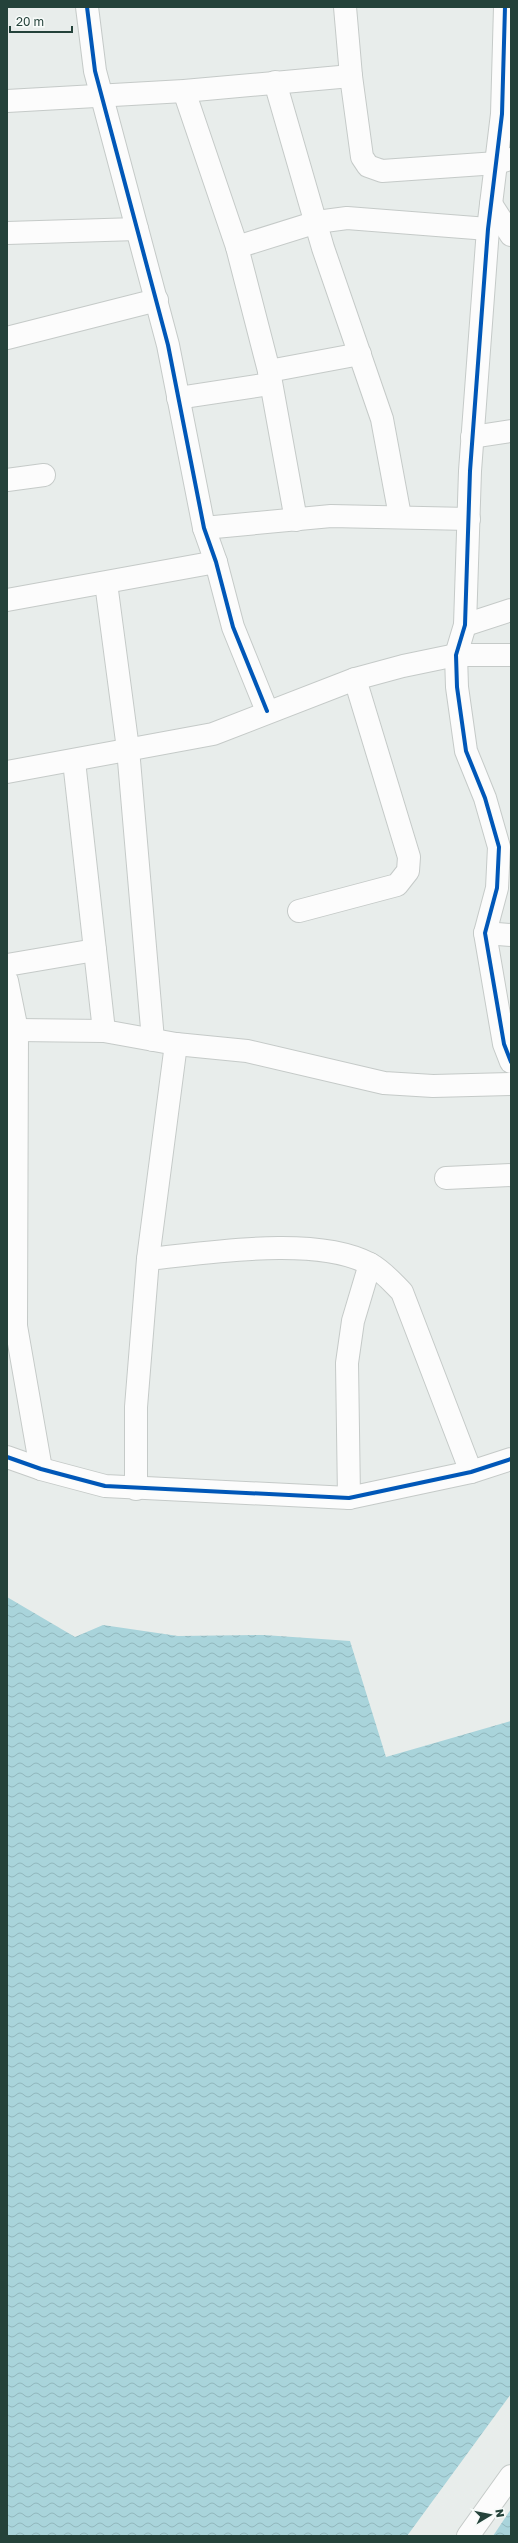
<svg xmlns="http://www.w3.org/2000/svg" width="518" height="2543" viewBox="0 0 518 2543" font-family="'Golos Text',sans-serif">
	<defs>
		<pattern id="water-waves" width="16" height="10" patternUnits="userSpaceOnUse"><rect width="16" height="10" fill="#a9d4db"/><path d="M0 5q4-4 8 0t8 0" fill="none" stroke="#91b7bd"/></pattern>
	</defs>
	<rect width="100%" height="100%" fill="#e8edeb"/>
	<!-- water -->
	<g fill="url(#water-waves)">
		<path d="M7 1597 75 1637 103 1625 178 1636 264 1635 350 1641 386 1757 511 1721V2394L407 2536H7Z"/>
		<path d="M511 2509V2536H493Z"/>
	</g>
	<g fill="none" stroke-linecap="round" stroke-linejoin="round">
		<defs>
			<g id="minor">
				<path d="M87 7 95 71 168 345 204 528 216 562 233 627 267 711"/>
				<path d="M345 7 351 76 362 157 368 166 382 171 497 163 510 159"/>
				<path d="M505 7 502 114 488 229 470 471 465 625 456 655 457 687 466 751 485 798 499 847 497 888 485 933 504 1044 511 1062"/>
				<path d="M275 82 323 248 382 419 400 516"/>
				<path d="M184 91 237 247 269 371 296 520"/>
				<path d="M7 101 184 91 351 76"/>
				<path d="M491 204 511 235"/>
				<path d="M7 233 137 229"/>
				<path d="M237 247 317 222 347 218 488 229"/>
				<path d="M7 338 157 300"/>
				<path d="M269 371 360 354"/>
				<path d="M178 398 270 384"/>
				<path d="M472 437 511 431"/>
				<path d="M7 480 44 475"/>
				<path d="M204 528 331 516 469 519"/>
				<path d="M106 583 128 749 153 1040"/>
				<path d="M7 600 216 562"/>
				<path d="M465 625 511 610"/>
				<path d="M74 761 104 1031"/>
				<path d="M7 772 213 734 355 679 403 666 456 655H511"/>
				<path d="M299 911 397 885 408 871 409 857 355 679"/>
				<path d="M485 933 511 935"/>
				<path d="M7 965 95 950"/>
				<path d="M7 981 17 1030 16 1326 41 1469"/>
				<path d="M17 1030 104 1031 176 1044 247 1051 384 1083 433 1086 511 1084"/>
				<path d="M446 1178 511 1175"/>
				<path d="M148 1259C209 1253 316 1235 370 1264 383 1271 392 1282 402 1292L471 1472"/>
				<path d="M7 1457 41 1469 105 1486 349 1498 471 1472 511 1459"/>
				<path d="M136 1489V1407L148 1259 176 1044"/>
				<path d="M349 1498 347 1363 353 1321 370 1264"/>
				<path d="M468 2536 511 2476"/>
			</g>
		</defs>
		<!-- minor casing -->
		<use href="#minor" stroke="#c5cac8" stroke-width="24"/>
		<!-- minor -->
		<use href="#minor" stroke="#fcfcfc" stroke-width="22"/>
		<defs>
			<g id="cycleway">
				<path d="M87 7 95 71 168 345 204 528 216 562 233 627 267 711"/>
				<path d="M505 7 502 114 488 229 470 471 465 625 456 655 457 687 466 751 485 798 499 847 497 888 485 933 504 1044 511 1062"/>
				<path d="M7 1457 41 1469 105 1486 349 1498 471 1472 511 1459"/>
			</g>
		</defs>
		<!-- cycleway casing -->
		<use href="#cycleway" stroke="#f7fbf9" stroke-width="6"/>
		<!-- cycleway -->
		<use href="#cycleway" stroke="#0057b8" stroke-width="4"/>
	</g>
	<!-- border -->
	<rect width="518" height="2543" fill="none" stroke="#24423a" stroke-width="16"/>
	<!-- north arrow -->
	<g transform="translate(490 2515) rotate(80)" stroke="#f7fbf9" stroke-width="3" paint-order="stroke">
	<path d="M0-3L7 15L0 10L-7 15Z" fill="#24423a"/>
	<text y="-6" font-size="11" font-weight="bold" text-anchor="middle" fill="#24423a">N</text>
	</g>
	<!-- scale -->
	<path d="M10 26v6h62v-6" fill="none" stroke="#24423a" stroke-width="2"/>
	<text x="16" y="26" font-size="12" fill="#24423a" stroke="#f7fbf9" stroke-width="3" paint-order="stroke">20 m</text>
</svg>
